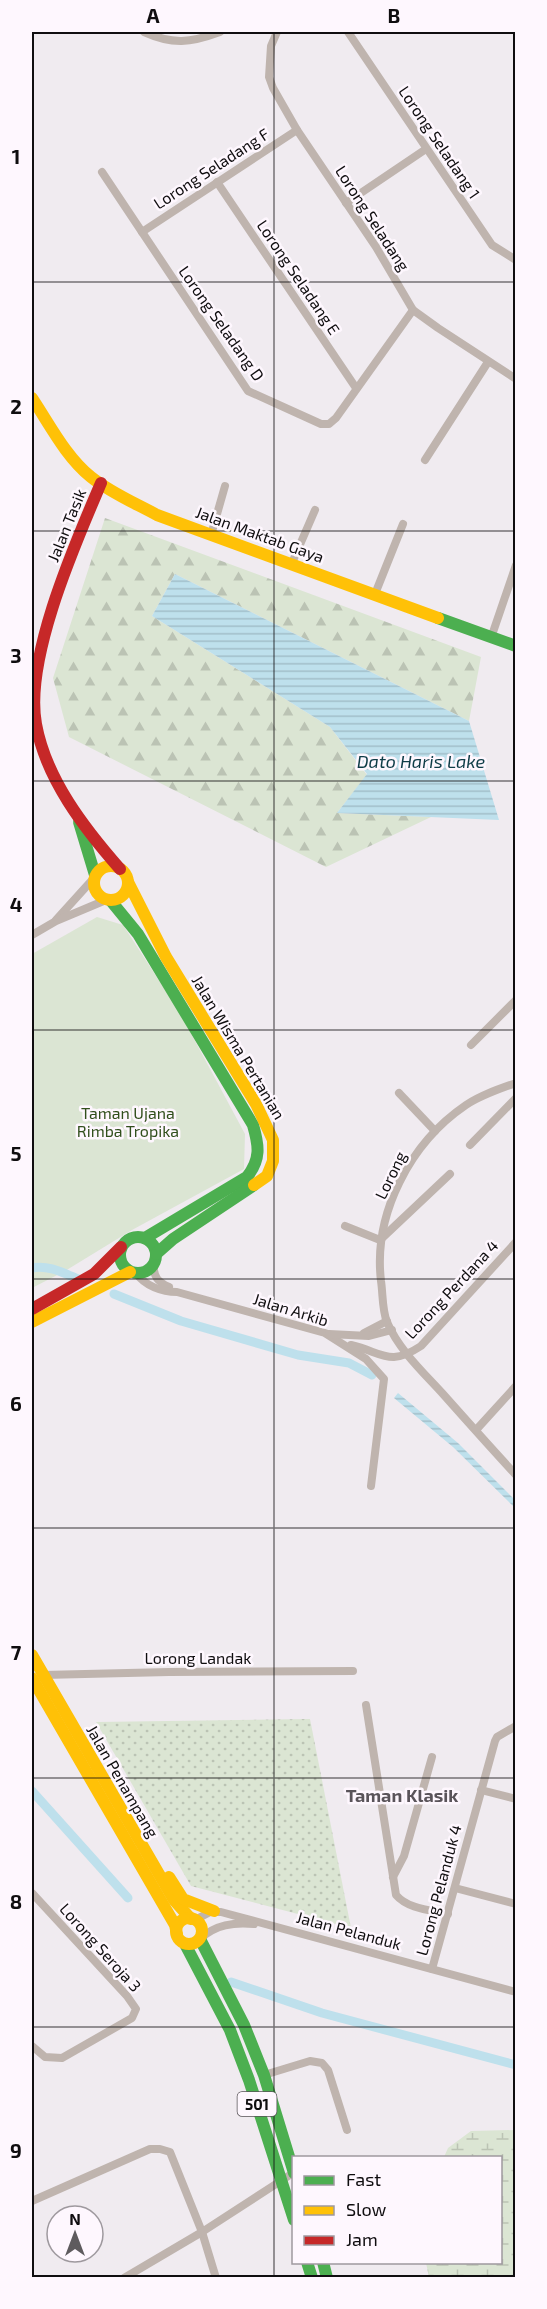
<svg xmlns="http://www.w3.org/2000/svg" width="547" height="2309" viewBox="0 0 547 2309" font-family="'Exo 2',sans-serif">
	<defs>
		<pattern id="grass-dots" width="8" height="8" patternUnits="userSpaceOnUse" patternTransform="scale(1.5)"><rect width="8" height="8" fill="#dbe5d3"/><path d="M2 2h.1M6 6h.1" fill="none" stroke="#bbc3b4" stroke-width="1.8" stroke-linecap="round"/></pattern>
		<pattern id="forest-firs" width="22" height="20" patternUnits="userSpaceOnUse" patternTransform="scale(1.5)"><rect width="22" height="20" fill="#dbe5d3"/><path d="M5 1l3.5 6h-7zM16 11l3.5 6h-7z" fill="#bbc3b4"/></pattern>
		<pattern id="wetland-marsh" width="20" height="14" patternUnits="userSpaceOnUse" patternTransform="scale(1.5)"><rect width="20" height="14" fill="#dbe5d3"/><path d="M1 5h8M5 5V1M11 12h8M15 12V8" fill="none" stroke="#bbc3b4"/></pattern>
		<pattern id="water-rules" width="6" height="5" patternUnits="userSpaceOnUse" patternTransform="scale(1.5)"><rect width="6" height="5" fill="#bee0ec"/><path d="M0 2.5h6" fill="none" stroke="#a2bfc9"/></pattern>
	</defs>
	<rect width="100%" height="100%" fill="#f0ebf0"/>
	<!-- grass -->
	<path fill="url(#grass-dots)" d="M310 1719 351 1928 191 1886 96 1722Z"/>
	<!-- forest -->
	<path fill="url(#forest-firs)" d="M105 518 481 657 469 721 175 574 152 616 330 727 367 775 337 813 431 817 326 867 69 737 53 678Z"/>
	<!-- wetland -->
	<path fill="url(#wetland-marsh)" d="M515 2130V2277H429L426 2263 500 2262V2158L444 2157 448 2148 471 2131Z"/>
	<!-- park -->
	<path fill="#dbe5d3" d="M97 917 123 925 180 1013 245 1134 244 1169 132 1230 65 1271 32 1288V954Z"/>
	<!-- water -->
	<g fill="url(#water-rules)">
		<path d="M175 574 469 721 499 820 337 813 367 774 330 727 152 616Z"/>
		<path d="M398 1393 458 1443 515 1500V1508L453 1447 394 1398Z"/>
	</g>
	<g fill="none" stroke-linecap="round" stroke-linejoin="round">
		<!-- canal -->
		<g stroke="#bee0ec" stroke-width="9">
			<path d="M32 1268C49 1264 67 1275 83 1281"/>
			<path d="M114 1294 181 1321 298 1355 349 1363 372 1375"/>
			<path d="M32 1791 128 1898"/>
			<path d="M231 1982 322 2013 516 2065"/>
		</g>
		<!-- street -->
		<g stroke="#bfb4ae" stroke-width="8">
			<path d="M144 32C173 45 190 43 220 32"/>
			<path d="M277 32 271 46 269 77 273 88 297 130 376 247 413 310 438 328 516 379"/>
			<path d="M348 32 492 245 516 260"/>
			<path d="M102 172 248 391 321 424H329L336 418 413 310"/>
			<path d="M217 182 356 388"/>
			<path d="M346 203 426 149"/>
			<path d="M142 232 297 130"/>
			<path d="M425 460 488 362"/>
			<path d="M211 535 225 486"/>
			<path d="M292 563 315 510"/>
			<path d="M375 594 403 524"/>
			<path d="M491 638 516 565"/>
			<path d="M56 920 94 878"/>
			<path d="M32 935 56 921 106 900"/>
			<path d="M471 1045 516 1000"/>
			<path d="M516 1083C499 1089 481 1095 466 1105 410 1143 373 1214 381 1281 383 1294 382 1310 387 1322 399 1350 423 1372 443 1394 467 1421 491 1448 516 1475"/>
			<path d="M399 1093 435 1131"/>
			<path d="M470 1145 516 1098"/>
			<path d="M345 1226 380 1240 450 1174"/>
			<path d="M154 1264C153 1277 158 1282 169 1287"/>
			<path d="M136 1273C145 1286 162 1292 177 1292L325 1333 366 1359 384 1379 371 1486"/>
			<path d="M364 1333 387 1321"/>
			<path d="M329 1334 369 1336 392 1330"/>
			<path d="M351 1345C384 1353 389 1367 421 1346L516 1242"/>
			<path d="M476 1430 516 1386"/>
			<path d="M43 1675 169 1672 353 1671"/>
			<path d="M366 1705 396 1895C408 1909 430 1910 448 1914"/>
			<path d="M481 1790 516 1799"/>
			<path d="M393 1877 404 1856 432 1757"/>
			<path d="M455 1888 516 1904"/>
			<path d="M32 1893 127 1996 136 2009 132 2018 62 2058 45 2057 32 2046"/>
			<path d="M195 1920 210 1912H221L516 1992"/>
			<path d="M201 1938C216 1925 233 1922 254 1924"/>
			<path d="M432 1969 495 1741 497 1737 516 1726"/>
			<path d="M264 2075 310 2061 322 2063 328 2070 347 2130"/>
			<path d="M32 2201 150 2149H160L170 2152 202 2232 216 2278"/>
			<path d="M124 2278 202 2232 293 2173"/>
		</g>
		<!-- fast -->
		<g stroke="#4caf50" stroke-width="12">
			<path d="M438 618 516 646"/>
			<path d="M79 822 95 875"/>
			<path d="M111 901 138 934 253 1125C259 1146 261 1159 247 1177L145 1238"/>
			<circle cx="138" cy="1255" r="18"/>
			<path d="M156 1254 173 1239 254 1185"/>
			<path d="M200 1939 244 2025 264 2075 294 2173"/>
			<path d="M185 1944 230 2030 249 2080 294 2220"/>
			<path d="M307 2262 312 2278"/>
			<path d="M323 2262 327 2278"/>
		</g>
		<!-- slow -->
		<g stroke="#ffc107" stroke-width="12">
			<path d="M32 398C50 425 66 457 91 477 111 493 135 503 157 515L438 618"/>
			<circle cx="111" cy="883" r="17"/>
			<path d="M128 882 166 957 256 1104 273 1140V1161L267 1176 254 1185"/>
			<path d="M32 1322 130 1272"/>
			<path d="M32 1655 174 1900 191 1919"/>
			<path d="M32 1678 175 1925 177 1934"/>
			<path d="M169 1877 183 1899 214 1911"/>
			<circle cx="189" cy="1931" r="13"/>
		</g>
		<!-- jam -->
		<g stroke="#c62828" stroke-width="12">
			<path d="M101 483C75 544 24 659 36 724 46 779 84 828 120 869"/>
			<path d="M32 1309 94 1274 121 1247"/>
		</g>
	</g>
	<!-- grid -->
	<path fill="none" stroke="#0f0d0f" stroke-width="1.5" stroke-opacity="0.55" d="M274 32V2278M32 282H516M32 531H516M32 781H516M32 1030H516M32 1279H516M32 1528H516M32 1778H516M32 2027H516"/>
	<g text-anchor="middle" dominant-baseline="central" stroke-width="5" stroke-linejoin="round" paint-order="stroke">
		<!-- shield labels -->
		<rect fill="#fef7fe" stroke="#575357" stroke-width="1.5" x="237.5" y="2092" width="39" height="24" rx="4.5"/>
		<g font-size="15" font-weight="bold" fill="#0f0d0f">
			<text x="257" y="2104">501</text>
		</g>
		<!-- street labels -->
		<g font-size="16" fill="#0f0d0f" stroke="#fef7fe">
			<text transform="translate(440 142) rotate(56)">Lorong Seladang 1</text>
			<text transform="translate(211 168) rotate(-33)">Lorong Seladang F</text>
			<text transform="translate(373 218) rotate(57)">Lorong Seladang</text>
			<text transform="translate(299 277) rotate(56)">Lorong Seladang E</text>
			<text transform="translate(222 323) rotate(55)">Lorong Seladang D</text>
			<text transform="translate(66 525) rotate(-68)">Jalan Tasik</text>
			<text transform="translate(260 534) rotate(20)">Jalan Maktab Gaya</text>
			<text transform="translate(239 1047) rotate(59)">Jalan Wisma Pertanian</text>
			<text transform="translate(390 1175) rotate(-64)">Lorong</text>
			<text transform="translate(451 1289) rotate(-47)">Lorong Perdana 4</text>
			<text transform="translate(291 1309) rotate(17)">Jalan Arkib</text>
			<text x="198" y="1657">Lorong Landak</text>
			<text transform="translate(123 1781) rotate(60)">Jalan Penampang</text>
			<text transform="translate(438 1890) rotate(-75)">Lorong Pelanduk 4</text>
			<text transform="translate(349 1930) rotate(15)">Jalan Pelanduk</text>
			<text transform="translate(101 1947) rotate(48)">Lorong Seroja 3</text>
		</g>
		<!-- park labels -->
		<g font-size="16" fill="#314f1c" stroke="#fef7fe">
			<text x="128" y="1112">Taman Ujana<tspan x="128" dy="18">Rimba Tropika</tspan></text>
		</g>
		<!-- water labels -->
		<g font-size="18" font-style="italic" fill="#0e3c47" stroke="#fef7fe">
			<text x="421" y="761">Dato Haris Lake</text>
		</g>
		<!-- neighbourhood labels -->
		<g font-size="18" font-weight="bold" fill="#5a545a" stroke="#fef7fe">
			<text x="402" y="1795">Taman Klasik</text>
		</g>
	</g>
	<!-- border -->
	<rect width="547" height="2309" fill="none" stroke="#fef7fe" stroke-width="66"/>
	<!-- legend -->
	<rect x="292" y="2156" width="210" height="108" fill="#fef7fe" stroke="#9e999e" stroke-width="1.5"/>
	<rect x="304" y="2176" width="30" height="9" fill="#4caf50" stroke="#9e999e" stroke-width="1.5"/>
	<text x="346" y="2186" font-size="18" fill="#0f0d0f">Fast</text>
	<rect x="304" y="2206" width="30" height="9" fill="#ffc107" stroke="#9e999e" stroke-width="1.5"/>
	<text x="346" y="2216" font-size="18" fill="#0f0d0f">Slow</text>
	<rect x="304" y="2236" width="30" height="9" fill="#c62828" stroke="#9e999e" stroke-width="1.5"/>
	<text x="346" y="2246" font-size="18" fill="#0f0d0f">Jam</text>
	<!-- north arrow -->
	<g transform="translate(75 2234)"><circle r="28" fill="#fef7fe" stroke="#9e999e" stroke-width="1.5"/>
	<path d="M0-4.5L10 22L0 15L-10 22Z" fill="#5e5b5e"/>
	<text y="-9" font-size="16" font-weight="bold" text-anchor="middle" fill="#0f0d0f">N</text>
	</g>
	<rect x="33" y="33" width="481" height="2243" fill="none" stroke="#0f0d0f" stroke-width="2"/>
	<g font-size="20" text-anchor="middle" font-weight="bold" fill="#0f0d0f">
		<text x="153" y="23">A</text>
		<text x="394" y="23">B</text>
		<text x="16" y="164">1</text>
		<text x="16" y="414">2</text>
		<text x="16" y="663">3</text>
		<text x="16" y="912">4</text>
		<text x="16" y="1161">5</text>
		<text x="16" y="1411">6</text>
		<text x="16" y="1660">7</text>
		<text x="16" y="1909">8</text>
		<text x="16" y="2158">9</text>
	</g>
</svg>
